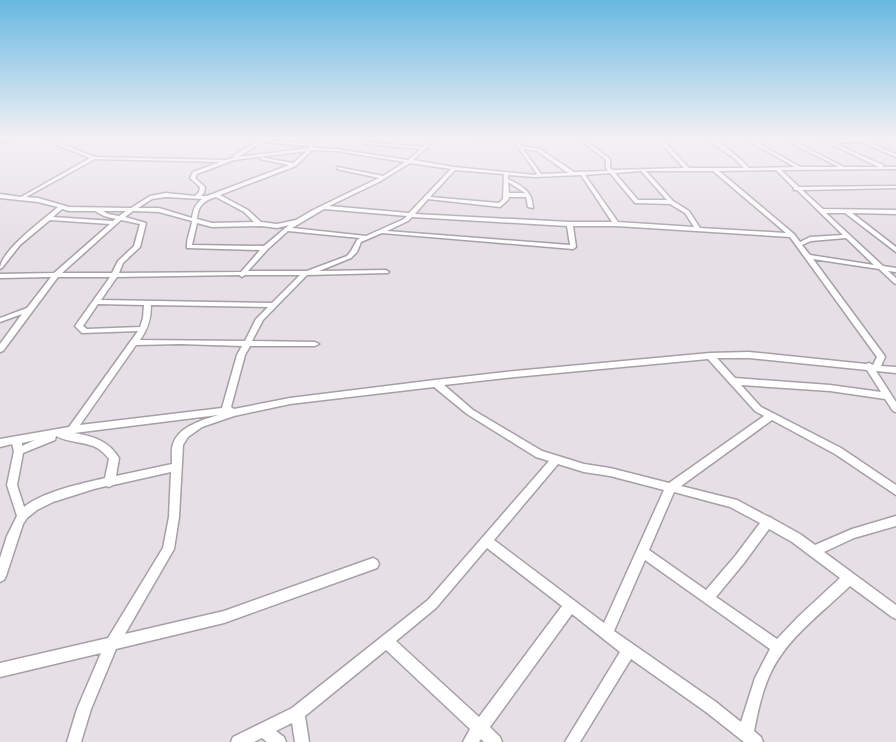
<svg xmlns="http://www.w3.org/2000/svg" width="896" height="742" viewBox="0 0 896 742" font-family="'Varela Round',sans-serif">
	<rect width="100%" height="100%" fill="#e7dfe6"/>
	<g fill="none" stroke-linecap="round" stroke-linejoin="round">
		<defs>
			<g id="street">
				<path d="M4 139H12L0 143V141Z"/>
				<path d="M42 139H49L95 157 226 160 233 158V156L260 139 309 144V139H313V148L336 149 408 160 421 149 363 144 361 143 363 142 423 147 430 139H435L427 147 428 149H425L413 160 454 167 535 175 537 174 513 140 472 139H517L521 146 540 149 574 172 608 171 606 168V160L579 139H584L610 159V168L612 170 684 168 657 139H662L689 168H744L734 158 705 139C719 139 740 158 749 168L795 167 745 139H751L800 167H839L783 139H789L844 167H879L820 139H826L830 141 856 139H891L865 141 896 154V157L861 142 834 143 883 165V167H896V169L781 170 799 187 896 186V188L802 190 823 209 896 210V214L852 213 896 247V252L845 213H826L883 266 896 268V272L888 271 896 278V284L894 283 879 269 813 259 884 355 885 357 881 366 896 367V373L876 371 896 402V412L893 411 885 399 830 391 741 385 761 407 841 448 896 485V495L835 454 772 420 681 486 737 500 767 516 772 518 773 519 800 534 815 545 852 529 896 516V526L854 538 824 552 896 605V619L892 617 850 586C822 613 788 637 771 672 762 691 758 711 754 731L761 737 763 742H744L706 712 631 659 580 742H565L620 652 572 614 490 727 500 737 502 742H484L481 739 479 742H463L470 729 386 650 305 716 309 742H295L292 723 276 731 284 737 286 742H267L262 738 254 742H231L233 737 292 708 428 600 549 461 536 457 467 414 434 387 290 404 234 416 202 427 188 437 183 445 179 517 174 549 125 634 224 611 373 558 377 560 379 564 377 568 224 623 116 649 91 709 81 742H67L77 709 101 653 0 677V663L108 638 163 548 169 517 171 472 113 485 109 487 106 486 94 489 53 502 37 510 27 518 23 524 6 576 4 580 0 582V558L7 536 17 516 7 485 14 451 12 444 0 447V439L69 427 138 331 82 333 75 326 110 277H58L3 351 0 352V344L22 314 0 322V318L27 308 51 277 0 278V274L54 273 110 224 50 220 20 245 2 268 0 269C0 251 44 219 58 207L38 202 0 198V194L21 197 90 158ZM262 142 309 146V148L238 157ZM523 149 537 151 568 173 541 174ZM312 150 336 151 405 162 383 176 337 167V169L379 178 313 210 296 220 277 224 261 222 248 210 220 195 296 166ZM307 151 293 163 260 157V159L289 165 207 196H201L204 193 205 187 195 178 197 174 234 160ZM95 159 220 162 193 172 190 178 200 187 199 192 195 196 166 193 150 196 131 208 69 207 38 198 26 197ZM410 163 451 169 409 213 329 206 379 182ZM455 170 504 174 503 199 499 203 430 197ZM776 170 794 188V190H797L843 235 810 237 800 242 794 234 719 171ZM641 171 667 200H638L615 173ZM646 171H713L786 233 700 228 689 211 673 201ZM610 173 635 203 670 204 685 213 694 227 618 222 585 175ZM508 175 535 177 581 175 612 222H570L415 214 428 199 500 207 508 200 509 197H526L528 207 533 208C532 191 524 187 508 179ZM508 182 525 193H509ZM166 197 202 199C195 204 193 210 192 218L159 208H138L152 199ZM216 197 244 212 254 222 212 223 197 219C198 206 203 201 216 197ZM62 209 69 211H95L104 216 116 219 113 221 53 217ZM324 209 407 216 404 219 366 236 292 228ZM103 211H126L119 216 108 214ZM133 211 159 212 192 221C191 230 186 240 187 248L260 250 241 272 119 273 123 263 140 247 146 223 125 217ZM412 217 567 226 570 245 387 231 408 221ZM121 220 140 224 134 246 118 261 112 273H62ZM197 223 212 227 262 226 277 228 289 225 264 246 192 245ZM573 226H616L790 237 877 357 873 365 869 363 866 364 749 352 710 353 515 371 435 380 290 398 234 409 231 407 245 355 250 346H315L319 344 315 342 252 341 263 320 307 275 388 273 389 272 386 270 319 271 351 258 357 252 361 242 382 233 573 249 576 247ZM288 231 360 238 357 240 351 251 347 256 307 271H248L268 249ZM846 238 874 265 810 255 802 245 811 241ZM239 275 242 277 245 275H300L272 303 101 300 117 277ZM98 304 144 305 143 318 140 327 87 329 83 326ZM151 305 268 307 256 319 245 341 140 340C148 329 151 319 151 305ZM180 344 242 346 237 355 222 408 80 425 136 345ZM717 358H749L867 370 881 392 830 385 735 378ZM708 359 755 411 764 416 669 483 610 468 584 464 542 451 473 410 444 385 515 377ZM218 415C203 420 179 426 173 444 171 450 172 458 172 464L116 476 119 458C109 441 93 436 74 433ZM56 436C75 446 94 438 109 459L105 478C81 484 44 491 24 507L17 485 23 453 55 440ZM35 440 22 446V443ZM558 464 584 472 610 476 664 490 604 623 494 540ZM674 492 730 507 760 523 736 555 706 590 649 550ZM769 529 792 542 840 578 799 616 777 639 716 597 744 563ZM487 548 562 606 479 717 396 641 436 608ZM645 560 770 649 755 678 741 722 716 702 614 631Z"/>
			</g>
		</defs>
		<!-- street casing -->
		<use href="#street" stroke="#a79fa6" stroke-width="3"/>
		<!-- street -->
		<use href="#street" fill="#fff" fill-rule="evenodd"/>
	</g>
	<!-- sky -->
	<linearGradient id="sky" x2="0" y2="1"><stop stop-color="#67b8e1"/><stop offset="0.57" stop-color="#f4f1f4"/><stop offset="1" stop-color="#f4f1f4" stop-opacity="0"/></linearGradient>
	<rect width="896" height="243" fill="url(#sky)"/>
</svg>
